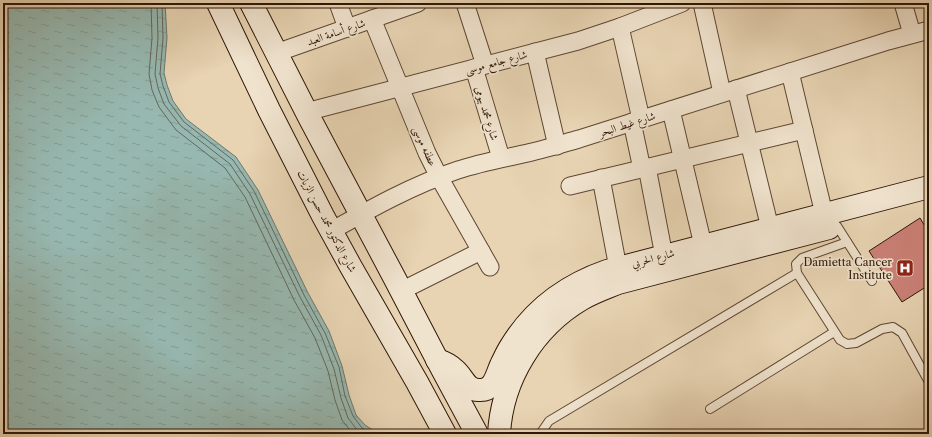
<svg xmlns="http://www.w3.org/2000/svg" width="932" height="437" viewBox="0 0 932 437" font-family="'Libre Caslon Text',Amiri,serif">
	<defs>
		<pattern id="water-ripples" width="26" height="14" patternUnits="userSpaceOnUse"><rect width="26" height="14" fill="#97b8b0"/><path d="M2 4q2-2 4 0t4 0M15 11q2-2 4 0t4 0" fill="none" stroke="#829d96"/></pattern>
	</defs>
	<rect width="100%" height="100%" fill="#e8d4b3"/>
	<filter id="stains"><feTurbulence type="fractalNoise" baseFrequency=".005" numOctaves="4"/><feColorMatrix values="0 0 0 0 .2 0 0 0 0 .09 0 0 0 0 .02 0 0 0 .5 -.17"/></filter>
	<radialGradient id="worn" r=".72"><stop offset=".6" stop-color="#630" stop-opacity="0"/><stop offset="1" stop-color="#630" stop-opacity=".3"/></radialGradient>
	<!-- water -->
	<path fill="url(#water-ripples)" stroke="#6e776c" d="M3 3H165L167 38 164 73 167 85 173 101 186 119 236 157 258 190 308 293 329 331 342 366 349 395 356 415 365 425 379 434H3Z"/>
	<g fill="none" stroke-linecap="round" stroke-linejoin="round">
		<!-- shore -->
		<g stroke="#64675b" stroke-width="1">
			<path d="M151 3 152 38 149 74 152 90 159 107 176 130 225 168 245 197 294 300 315 338 328 371 335 400 342 420 353 434"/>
			<path d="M157 3 158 38 155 74 158 88 164 104 181 126 230 164 250 194 300 297 321 335 334 369 341 398 348 418 358 431 362 434"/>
			<path d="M162 3 163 38 160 74 163 86 169 102 184 122 233 160 254 191 304 295 325 333 339 367 345 396 353 416 362 428 371 434"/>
		</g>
	</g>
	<!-- building -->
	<path fill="#cc8178" stroke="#301606" d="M920 218 929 233V285L902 302 869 251Z"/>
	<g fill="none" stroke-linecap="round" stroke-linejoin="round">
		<defs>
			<g id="lane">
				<path d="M837 226 872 281"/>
				<path d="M847 242 802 258 796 264 797 273 840 340 847 344 856 343 882 329 893 327 902 333 929 382"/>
				<path d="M710 409 834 332"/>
				<path d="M540 434 549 421 797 273"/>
			</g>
			<g id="street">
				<path d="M338 3 347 28"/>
				<path d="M465 3 485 65"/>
				<path d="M702 3 722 93"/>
				<path d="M903 3 912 34"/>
				<path d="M372 19 427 153 439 177 490 267"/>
				<path d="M620 27 641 119"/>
				<path d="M535 52 557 146"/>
				<path d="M276 53 418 3"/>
				<path d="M474 68 501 158"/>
				<path d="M790 72 824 214"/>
				<path d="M736 89 770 228"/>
				<path d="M671 110 703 245"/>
				<path d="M306 112 578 41 620 27 682 3"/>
				<path d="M632 122 642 169"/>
				<path d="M647 167 664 256"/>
				<path d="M601 178 618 268"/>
				<path d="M570 186 804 130"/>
				<path d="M331 231C372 208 413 185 458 170 479 163 501 159 523 154 542 150 561 144 579 139L888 41 929 30"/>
				<path d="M401 291 481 251"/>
			</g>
			<g id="secondary">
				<path d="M218 3 269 110 323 216 351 267 417 382 445 434"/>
				<path d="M251 3 309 117 394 277 442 369 477 434"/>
				<path d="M437 360C444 362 450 365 455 370 464 378 466 390 479 390 494 391 496 376 501 365 504 359 507 352 511 346 533 310 567 285 607 271L929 187"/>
				<path d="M499 434C502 379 534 327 582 299 594 292 606 288 618 283L829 228"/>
			</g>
		</defs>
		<!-- lane casing -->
		<use href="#lane" stroke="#5e4631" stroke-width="10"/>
		<!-- street casing -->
		<use href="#street" stroke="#5e4631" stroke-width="19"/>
		<!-- secondary casing -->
		<use href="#secondary" stroke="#301606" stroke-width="24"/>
		<!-- lane -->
		<use href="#lane" stroke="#f0e3ce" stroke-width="8"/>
		<!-- street -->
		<use href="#street" stroke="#f0e3ce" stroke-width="17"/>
		<!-- secondary -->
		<use href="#secondary" stroke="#f0e3ce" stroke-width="22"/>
	</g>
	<!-- icons -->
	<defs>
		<symbol id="hospital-square" viewBox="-11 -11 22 22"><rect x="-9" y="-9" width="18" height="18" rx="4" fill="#8f2418" stroke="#f0e3ce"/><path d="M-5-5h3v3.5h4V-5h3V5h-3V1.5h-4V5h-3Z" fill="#fff"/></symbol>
	</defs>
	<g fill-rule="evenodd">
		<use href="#hospital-square" x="895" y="258" width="20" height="20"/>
	</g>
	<g text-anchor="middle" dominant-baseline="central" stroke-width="3.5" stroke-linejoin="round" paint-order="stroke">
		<!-- street labels -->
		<g font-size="11" fill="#301606" stroke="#f0e3ce">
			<text transform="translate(336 32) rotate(-19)">شارع أسامة العبد</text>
			<text transform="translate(496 62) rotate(-15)">شارع جامع موسى</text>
			<text transform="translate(487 113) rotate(73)">شارع محمد بيومى</text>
			<text transform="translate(627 124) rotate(-18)">شارع غيط البحر</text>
			<text transform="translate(425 146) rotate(66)">عطفه موسى</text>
			<text transform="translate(327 221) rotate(62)">شارع الدكتور محمد حسن الزيات</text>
			<text transform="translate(653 258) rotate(-15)">شارع الحربي</text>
		</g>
		<!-- poi labels -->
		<g font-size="11" fill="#301606" stroke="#f0e3ce" text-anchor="end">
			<text x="892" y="262">Damietta Cancer<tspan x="892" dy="13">Institute</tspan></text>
		</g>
	</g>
	<!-- margin -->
	<rect width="932" height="437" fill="none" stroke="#e8d4b3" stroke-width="16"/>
	<rect x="4" y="4" width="924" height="429" fill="none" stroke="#301606" stroke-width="2"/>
	<rect x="8" y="8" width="916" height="421" fill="none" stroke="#301606"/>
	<rect width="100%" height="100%" filter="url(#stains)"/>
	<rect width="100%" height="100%" fill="url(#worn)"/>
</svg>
